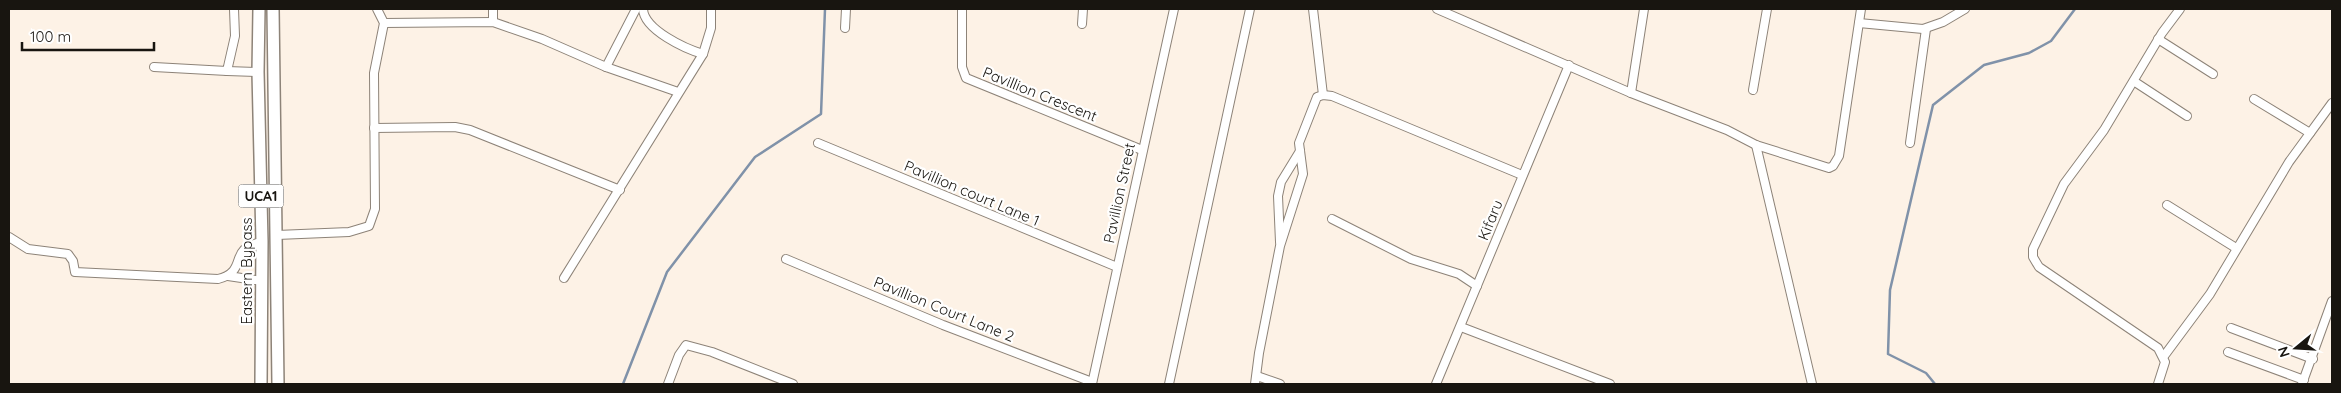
<svg xmlns="http://www.w3.org/2000/svg" width="2341" height="393" viewBox="0 0 2341 393" font-family="Quicksand,sans-serif">
	<rect width="100%" height="100%" fill="#fdf2e6"/>
	<g fill="none" stroke-linecap="round" stroke-linejoin="round">
		<!-- stream -->
		<g stroke="#8092a9" stroke-width="2.5">
			<path d="M623 384 667 272 755 157 821 114 825 9"/>
			<path d="M1935 384 1926 373 1888 354 1890 290 1933 105 1984 65 2029 53 2051 41 2075 9"/>
		</g>
		<defs>
			<g id="street">
				<path d="M493 9V22"/>
				<path d="M962 9V67L966 78 1142 150"/>
				<path d="M1313 9 1323 95"/>
				<path d="M1437 9 1631 93 1727 130 1756 145 1829 168 1833 166 1839 156 1861 9"/>
				<path d="M384 23 493 22 542 39 606 67 678 92"/>
				<path d="M1859 23 1923 29 1943 22 1965 9"/>
				<path d="M1082 24 1083 9"/>
				<path d="M845 28 846 9"/>
				<path d="M2158 39 2213 74"/>
				<path d="M703 54 711 28V9"/>
				<path d="M154 67 227 71 235 36 234 9"/>
				<path d="M606 67 636 9"/>
				<path d="M227 71 258 72"/>
				<path d="M2135 82 2187 116"/>
				<path d="M1753 90 1767 9"/>
				<path d="M1631 93 1644 9"/>
				<path d="M2254 99 2310 133"/>
				<path d="M374 128 455 127 470 130 620 190"/>
				<path d="M818 143 1117 267"/>
				<path d="M1910 143 1926 29"/>
				<path d="M1756 145 1812 384"/>
				<path d="M2167 205 2236 248"/>
				<path d="M1332 219 1411 259 1459 274 1477 286"/>
				<path d="M277 235 349 232 369 226 375 209 374 73 384 23 377 9"/>
				<path d="M9 237 28 249 68 254 73 261 75 272 218 279C250 271 226 248 262 242"/>
				<path d="M1280 242 1278 196 1281 182 1300 151"/>
				<path d="M786 259 943 325 1092 382"/>
				<path d="M228 276 262 281"/>
				<path d="M564 278 703 54C686 49 644 30 643 9"/>
				<path d="M1461 327 1610 384"/>
				<path d="M2231 328 2313 359"/>
				<path d="M2228 352 2304 380"/>
				<path d="M2164 356 2210 294 2289 162 2332 103"/>
				<path d="M1257 376 1280 384"/>
				<path d="M668 384 679 355 686 345 712 352 793 384"/>
				<path d="M1092 384 1174 9"/>
				<path d="M1169 384 1250 9"/>
				<path d="M1255 384 1259 353 1280 246 1303 174 1299 143 1317 97 1323 95 1332 96 1522 175"/>
				<path d="M1436 384 1569 65"/>
				<path d="M2158 384 2165 362 2158 348 2039 267 2033 257V249L2064 184 2104 130 2162 33 2180 9"/>
				<path d="M2302 384 2332 301"/>
			</g>
			<g id="primary">
				<path d="M259 9 258 72 262 242 261 384"/>
				<path d="M273 9 278 384"/>
			</g>
		</defs>
		<!-- street casing -->
		<use href="#street" stroke="#8d8378" stroke-width="10"/>
		<!-- primary casing -->
		<use href="#primary" stroke="#8d8378" stroke-width="14"/>
		<!-- street -->
		<use href="#street" stroke="#fff" stroke-width="8"/>
		<!-- primary -->
		<use href="#primary" stroke="#fff" stroke-width="11"/>
	</g>
	<g text-anchor="middle" dominant-baseline="central" stroke-width="4.5" stroke-linejoin="round" paint-order="stroke">
		<!-- shield labels -->
		<rect fill="#fff" stroke="#5d5b58" stroke-width="1" x="238.5" y="184.5" width="45" height="23" rx="4"/>
		<g font-size="14" font-weight="bold" fill="#181510">
			<text x="261" y="196">UCA1</text>
		</g>
		<!-- street labels -->
		<g font-size="15" fill="#181510" stroke="#fff">
			<text transform="translate(1040 94) rotate(22)">Pavillion Crescent</text>
			<text transform="translate(972 193) rotate(23)">Pavillion court Lane 1</text>
			<text transform="translate(1119 193) rotate(-78)">Pavillion Street</text>
			<text transform="translate(1490 220) rotate(-68)">Kifaru</text>
			<text transform="translate(246 271) rotate(-90)">Eastern Bypass</text>
			<text transform="translate(944 309) rotate(22)">Pavillion Court Lane 2</text>
		</g>
	</g>
	<!-- border -->
	<rect width="2341" height="393" fill="none" stroke="#181510" stroke-width="20"/>
	<!-- north arrow -->
	<g transform="translate(2296 348) rotate(252)" stroke="#ffffff" stroke-width="4" paint-order="stroke">
	<path d="M0-4L9 19L0 12L-9 19Z" fill="#181510"/>
	<text y="-8" font-size="14" font-weight="bold" text-anchor="middle" fill="#181510">N</text>
	</g>
	<!-- scale -->
	<path d="M22 42v8h132v-8" fill="none" stroke="#181510" stroke-width="2.5"/>
	<text x="30" y="42" font-size="15" fill="#181510" stroke="#ffffff" stroke-width="4" paint-order="stroke">100 m</text>
</svg>
